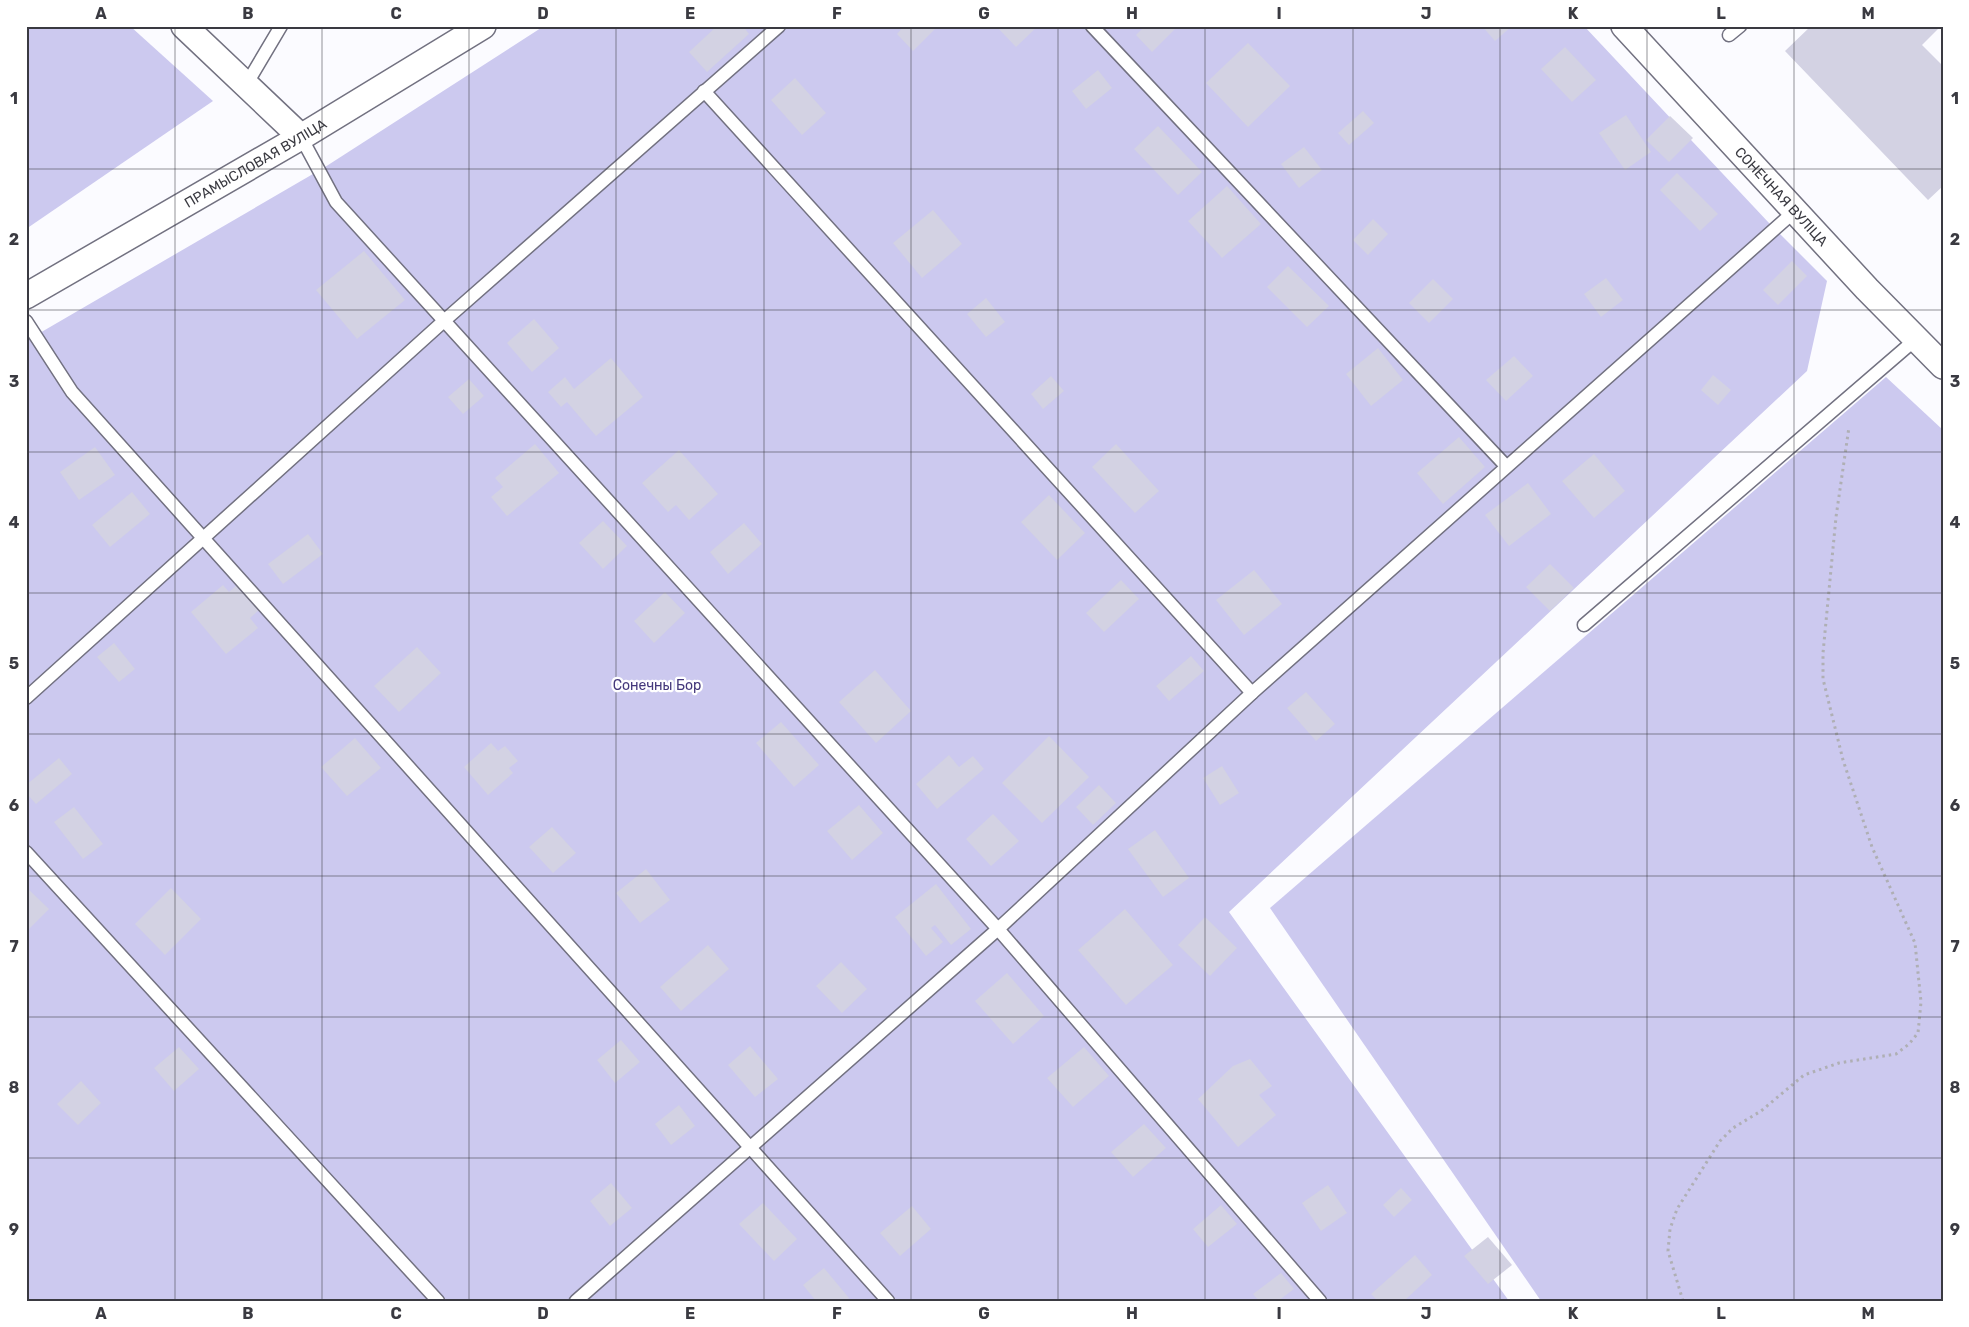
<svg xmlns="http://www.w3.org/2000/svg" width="1969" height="1327" viewBox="0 0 1969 1327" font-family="Rubik,sans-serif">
	<rect width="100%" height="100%" fill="#fbfbff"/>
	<!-- green -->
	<g fill="#ccc9ef">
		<path d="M26 26H130L213 101 26 229Z"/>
		<path d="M544 26H1584L1769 223 1827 281 1807 371 1229 912 1509 1301H26V341L325 167Z"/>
		<path d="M1886 377 1943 430V1301H1541L1270 908Z"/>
	</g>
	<!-- building -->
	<g fill="#d3d2e3">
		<path d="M717 26H743L749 34 707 72 689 52Z"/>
		<path d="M904 26H938L913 51 897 34Z"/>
		<path d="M996 26H1038L1016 47Z"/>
		<path d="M1145 26H1178L1152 52 1136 35Z"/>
		<path d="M1482 26H1512L1495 41Z"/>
		<path d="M1811 26H1941L1922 45 1943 66V186L1928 200 1785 51Z"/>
		<path d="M1248 43 1290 86 1248 127 1206 83Z"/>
		<path d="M1565 47 1596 80 1572 102 1541 69Z"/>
		<path d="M1098 70 1112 88 1086 109 1072 91Z"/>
		<path d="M795 78 826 113 802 135 771 100Z"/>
		<path d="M1363 111 1374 123 1349 145 1338 133Z"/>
		<path d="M1626 115 1651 152 1625 170 1599 133Z"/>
		<path d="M1670 116 1693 138 1669 162 1646 140Z"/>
		<path d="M1158 126 1202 172 1178 195 1134 149Z"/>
		<path d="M1304 147 1322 170 1299 188 1281 164Z"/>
		<path d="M1677 173 1718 214 1700 231 1660 190Z"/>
		<path d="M1227 186 1261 224 1222 258 1188 221Z"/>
		<path d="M933 210 962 244 922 278 893 243Z"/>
		<path d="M1373 219 1388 234 1368 255 1353 240Z"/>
		<path d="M364 251 405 300 357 339 316 290Z"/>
		<path d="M1792 261 1807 276 1778 305 1763 290Z"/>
		<path d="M1288 266 1329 306 1307 327 1267 287Z"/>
		<path d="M1606 278 1623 300 1601 317 1584 294Z"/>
		<path d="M1433 279 1453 299 1429 323 1409 303Z"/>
		<path d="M986 298 1005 322 986 337 967 314Z"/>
		<path d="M534 319 559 348 532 372 507 343Z"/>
		<path d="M1378 348 1403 380 1371 406 1346 374Z"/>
		<path d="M1514 356 1533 376 1506 401 1486 380Z"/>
		<path d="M611 358 643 397 596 436 567 402 561 407 548 392 565 377 574 389Z"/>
		<path d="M1713 375 1731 390 1718 405 1701 390Z"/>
		<path d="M1051 376 1064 391 1043 409 1031 394Z"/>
		<path d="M469 379 484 396 463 414 448 397Z"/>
		<path d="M1459 437 1485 467 1443 504 1417 473Z"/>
		<path d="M535 444 559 473 507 516 491 497 503 487 495 478Z"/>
		<path d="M1116 444 1159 491 1135 513 1092 467Z"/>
		<path d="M95 447 115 475 79 500 60 472Z"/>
		<path d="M679 450 718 494 689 520 676 505 668 512 642 483Z"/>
		<path d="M1594 454 1625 491 1594 518 1562 481Z"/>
		<path d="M1528 483 1551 514 1509 546 1485 515Z"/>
		<path d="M132 492 150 514 110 547 92 525Z"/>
		<path d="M1049 495 1085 533 1057 560 1021 522Z"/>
		<path d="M603 521 627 546 603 569 579 543Z"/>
		<path d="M744 523 762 544 728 574 710 552Z"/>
		<path d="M308 534 323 554 283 584 268 564Z"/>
		<path d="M1550 564 1574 588 1550 611 1526 587Z"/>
		<path d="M1254 570 1282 604 1244 635 1216 600Z"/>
		<path d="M1121 580 1139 599 1104 632 1086 613Z"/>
		<path d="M238 584 259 610 250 618 258 628 226 654 191 612 223 585 229 592Z"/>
		<path d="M665 592 685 613 654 643 634 621Z"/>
		<path d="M114 643 135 669 119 682 97 657Z"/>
		<path d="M417 647 441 673 399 712 374 686Z"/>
		<path d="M1191 656 1204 671 1169 701 1156 686Z"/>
		<path d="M875 670 911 711 876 743 839 702Z"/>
		<path d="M1306 692 1335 724 1316 741 1287 708Z"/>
		<path d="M781 722 819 765 794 787 756 743Z"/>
		<path d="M1049 736 1089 777 1042 823 1002 783Z"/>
		<path d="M355 738 381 768 347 796 321 767Z"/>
		<path d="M491 743 498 751 505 746 518 761 509 768 513 773 488 795 464 767Z"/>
		<path d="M949 755 959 767 973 756 984 769 937 809 916 784Z"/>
		<path d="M59 758 72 774 36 804 26 793V785Z"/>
		<path d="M1222 766 1239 793 1220 805 1203 778Z"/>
		<path d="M1099 785 1116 803 1093 825 1076 807Z"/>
		<path d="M859 805 883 833 852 860 827 831Z"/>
		<path d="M74 807 103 844 83 859 54 822Z"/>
		<path d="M993 814 1019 841 991 866 966 839Z"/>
		<path d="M552 827 576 853 553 873 529 847Z"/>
		<path d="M1155 830 1189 878 1163 897 1128 849Z"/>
		<path d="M646 869 670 900 640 923 616 893Z"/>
		<path d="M936 884 971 929 951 945 935 925 931 928 943 942 926 956 895 917Z"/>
		<path d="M26 887 49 909 26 932Z"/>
		<path d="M171 888 201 919 165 955 135 924Z"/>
		<path d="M1125 909 1173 965 1126 1005 1078 950Z"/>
		<path d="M1205 917 1237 948 1210 976 1178 945Z"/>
		<path d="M708 945 729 969 681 1011 660 987Z"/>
		<path d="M841 962 867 989 842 1013 816 986Z"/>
		<path d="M1007 973 1044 1016 1013 1044 975 1001Z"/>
		<path d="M621 1040 640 1062 615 1083 597 1060Z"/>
		<path d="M750 1046 778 1079 755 1097 728 1065Z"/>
		<path d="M179 1047 199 1069 174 1091 154 1068Z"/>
		<path d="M1084 1047 1109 1076 1073 1107 1047 1078Z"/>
		<path d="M1250 1059 1272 1086 1259 1095 1276 1115 1238 1147 1198 1099 1233 1066Z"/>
		<path d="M81 1081 101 1103 78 1125 57 1104Z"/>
		<path d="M679 1105 695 1126 671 1145 655 1124Z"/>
		<path d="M1144 1124 1166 1148 1133 1177 1111 1152Z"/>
		<path d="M611 1183 632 1208 610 1226 590 1201Z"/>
		<path d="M1328 1185 1347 1213 1321 1231 1302 1203Z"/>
		<path d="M1401 1188 1412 1200 1394 1217 1383 1205Z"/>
		<path d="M763 1203 797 1239 774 1261 739 1224Z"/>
		<path d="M1221 1205 1237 1224 1208 1247 1193 1229Z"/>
		<path d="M912 1206 931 1229 900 1256 880 1233Z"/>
		<path d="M1488 1237 1512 1265 1488 1284 1464 1256Z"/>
		<path d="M1415 1255 1432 1275 1404 1301H1378L1371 1294Z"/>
		<path d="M824 1268 849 1298 846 1301H816L803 1285Z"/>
		<path d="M1281 1273 1294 1289 1278 1301H1259L1253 1294Z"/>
	</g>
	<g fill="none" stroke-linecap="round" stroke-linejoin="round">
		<defs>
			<g id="service">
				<path d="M1092 26 1506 466"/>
				<path d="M1729 35 1740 26"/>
				<path d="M246 85 281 26"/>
				<path d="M704 91 1252 693"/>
				<path d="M301 137 336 202 998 929 1320 1301"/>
				<path d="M26 321 72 392 888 1301"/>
				<path d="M1584 625 1916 339"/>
				<path d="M26 698 445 320 779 26"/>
				<path d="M26 852 438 1301"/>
				<path d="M576 1301 998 929 1252 693 1795 211"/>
			</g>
			<g id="minor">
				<path d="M184 26 301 137"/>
				<path id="s1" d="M1624 26 1867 289 1943 366"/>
				<path id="s2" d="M26 296 301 137 483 26"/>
			</g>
		</defs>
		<!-- service casing -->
		<use href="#service" stroke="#727180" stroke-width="15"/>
		<!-- minor casing -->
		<use href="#minor" stroke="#727180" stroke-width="28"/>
		<!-- path -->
		<path stroke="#afafb4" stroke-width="3" stroke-dasharray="2.5 4" stroke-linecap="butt" d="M1683 1301 1668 1251 1670 1229 1677 1209 1720 1141 1733 1128 1761 1111 1804 1075 1839 1063 1896 1054 1909 1044 1918 1033 1921 1002 1915 943 1872 847 1843 760 1823 679V653L1836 517 1849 427"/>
		<!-- service -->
		<use href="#service" stroke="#fff" stroke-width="12"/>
		<!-- minor -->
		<use href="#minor" stroke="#fff" stroke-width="25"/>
	</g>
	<!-- grid -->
	<path fill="none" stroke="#3a3a41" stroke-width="1" stroke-opacity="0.55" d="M175 26V1301M322 26V1301M469 26V1301M616 26V1301M764 26V1301M911 26V1301M1058 26V1301M1205 26V1301M1353 26V1301M1500 26V1301M1647 26V1301M1794 26V1301M26 169H1943M26 310H1943M26 452H1943M26 593H1943M26 734H1943M26 876H1943M26 1017H1943M26 1158H1943"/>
	<g text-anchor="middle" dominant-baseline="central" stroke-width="4.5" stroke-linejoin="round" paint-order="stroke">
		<!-- street labels -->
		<g font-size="14" fill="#3a3a41" stroke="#fff">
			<text stroke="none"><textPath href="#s2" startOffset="265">ПРАМЫСЛОВАЯ ВУЛІЦА</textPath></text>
			<text stroke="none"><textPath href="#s1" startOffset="232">СОНЕЧНАЯ ВУЛІЦА</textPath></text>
		</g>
		<!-- park labels -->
		<g font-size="14" fill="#44387b" stroke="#fff">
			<text x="657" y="685">Сонечны Бор</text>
		</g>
	</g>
	<!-- border -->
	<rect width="1969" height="1327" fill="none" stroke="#ffffff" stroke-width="55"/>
	<rect x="28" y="28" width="1914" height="1272" fill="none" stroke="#3a3a41" stroke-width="2"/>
	<g font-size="16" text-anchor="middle" font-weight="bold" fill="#3a3a41">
		<text x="101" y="19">A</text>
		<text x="248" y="19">B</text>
		<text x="396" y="19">C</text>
		<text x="543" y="19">D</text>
		<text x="690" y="19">E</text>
		<text x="837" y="19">F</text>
		<text x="984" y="19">G</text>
		<text x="1132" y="19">H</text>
		<text x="1279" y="19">I</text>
		<text x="1426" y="19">J</text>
		<text x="1573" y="19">K</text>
		<text x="1721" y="19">L</text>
		<text x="1868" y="19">M</text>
		<text x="14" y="104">1</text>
		<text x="1955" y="104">1</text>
		<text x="14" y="245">2</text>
		<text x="1955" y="245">2</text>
		<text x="14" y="387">3</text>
		<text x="1955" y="387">3</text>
		<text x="14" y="528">4</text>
		<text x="1955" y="528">4</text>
		<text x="14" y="669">5</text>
		<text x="1955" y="669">5</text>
		<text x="14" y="811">6</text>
		<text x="1955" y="811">6</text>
		<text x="14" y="952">7</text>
		<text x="1955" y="952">7</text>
		<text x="14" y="1093">8</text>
		<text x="1955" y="1093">8</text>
		<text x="14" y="1235">9</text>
		<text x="1955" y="1235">9</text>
		<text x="101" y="1319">A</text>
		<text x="248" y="1319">B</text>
		<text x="396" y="1319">C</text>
		<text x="543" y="1319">D</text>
		<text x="690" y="1319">E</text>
		<text x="837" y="1319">F</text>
		<text x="984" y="1319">G</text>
		<text x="1132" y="1319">H</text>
		<text x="1279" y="1319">I</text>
		<text x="1426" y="1319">J</text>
		<text x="1573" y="1319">K</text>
		<text x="1721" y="1319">L</text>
		<text x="1868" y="1319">M</text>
	</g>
</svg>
